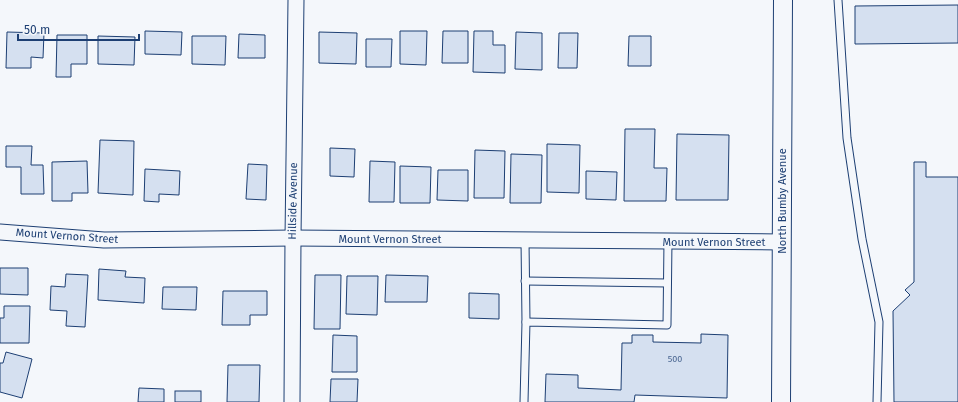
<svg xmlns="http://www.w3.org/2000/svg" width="958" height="402" viewBox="0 0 958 402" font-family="'Fira Sans',sans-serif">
	<rect width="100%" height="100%" fill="#f4f7fb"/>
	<!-- building -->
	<g fill="#d5e0f0" stroke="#1d3f73">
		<path d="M958 5V43L855 44V6Z"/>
		<path d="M145 31 182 32 181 55 145 54Z"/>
		<path d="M400 31H427L426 65 400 64Z"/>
		<path d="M443 31H468V63H442Z"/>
		<path d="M474 31H493V45H505V73L473 72Z"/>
		<path d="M7 32 44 33 43 58 31 57V68H6Z"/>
		<path d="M319 32 357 33 356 64 319 63Z"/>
		<path d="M516 32 542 33V70L515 69Z"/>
		<path d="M559 33H578L577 68H558Z"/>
		<path d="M239 34 265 35V58H238Z"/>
		<path d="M57 35H87V64H71V77H56Z"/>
		<path d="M98 36 135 37 134 65 98 64Z"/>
		<path d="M192 36H226L225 65 192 64Z"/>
		<path d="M629 36H651V66H628Z"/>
		<path d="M366 39H392L391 67H366Z"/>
		<path d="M625 129H655L654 168H667L666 201H624Z"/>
		<path d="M677 134 729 135 728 200H676Z"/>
		<path d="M100 140 134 141 133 195 98 193Z"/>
		<path d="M547 144 580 145 579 193 547 192Z"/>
		<path d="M6 146H32L31 165H43L44 194H21V167H6Z"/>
		<path d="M330 148 355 149 354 177 330 176Z"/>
		<path d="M475 150 505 151 504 198H474Z"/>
		<path d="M511 154 542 155 541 203H510Z"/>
		<path d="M87 161 88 193H72V201H52V162Z"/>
		<path d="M370 161 395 162 394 202H369Z"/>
		<path d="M914 162H926V177H958V402H894L893 311 910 295 905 290 914 282Z"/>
		<path d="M248 164 267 165 266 200 246 199Z"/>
		<path d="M400 166 431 167 430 203H400Z"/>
		<path d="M145 169 180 171 179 195 159 194V202L144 201Z"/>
		<path d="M438 170H468V201L437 200Z"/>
		<path d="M586 171 617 172 616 200 586 199Z"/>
		<path d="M0 268H28V295L0 294Z"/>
		<path d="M99 269 126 271 125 277 145 278 144 303 98 300Z"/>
		<path d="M66 274 88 275 85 327 66 326 67 311 50 310 51 286 65 287Z"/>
		<path d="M315 275H341L340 329H314Z"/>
		<path d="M386 275 428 276 427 302H385Z"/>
		<path d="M347 276H378L377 315 346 314Z"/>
		<path d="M163 287H197L196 310 162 309Z"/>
		<path d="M223 291H267V315H250V325H222Z"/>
		<path d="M469 293 499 294V319L469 318Z"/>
		<path d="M4 306H30L29 343H0V318H4Z"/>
		<path d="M701 334 728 335 727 398 635 395 634 402H545L546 374 578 375V388L621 390 622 343H632V335H653V342L701 343Z"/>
		<path d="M333 335 357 336V372H332Z"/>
		<path d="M6 352 32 359 22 398 0 392V363H3Z"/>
		<path d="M228 365H260L259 402H227Z"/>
		<path d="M331 379H358L357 402H330Z"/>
		<path d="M139 388 164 389V402H138Z"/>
		<rect x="175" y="391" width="26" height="11"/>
	</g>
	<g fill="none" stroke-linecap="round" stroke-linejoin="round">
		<defs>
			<g id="service">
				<path d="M838 0 847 138 862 239 879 322 877 402"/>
				<path d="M525 240 526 322"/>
				<path d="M525 281 667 283"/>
				<path d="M524 402 526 322 667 325 668 241"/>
			</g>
			<g id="minor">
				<path d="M0 232 104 240 293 238 781 242"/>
				<path d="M292 402 293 238 296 0"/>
			</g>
			<path id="tertiary" d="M781 402 783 0"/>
		</defs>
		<!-- service casing -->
		<use href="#service" stroke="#1d3f73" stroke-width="9"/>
		<!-- minor casing -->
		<use href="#minor" stroke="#1d3f73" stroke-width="17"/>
		<!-- tertiary casing -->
		<use href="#tertiary" stroke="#1d3f73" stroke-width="20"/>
		<!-- service -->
		<use href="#service" stroke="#f4f7fb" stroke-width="7"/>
		<!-- minor -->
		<use href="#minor" stroke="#f4f7fb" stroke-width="15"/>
		<!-- tertiary -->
		<use href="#tertiary" stroke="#f4f7fb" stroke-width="18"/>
	</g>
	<g text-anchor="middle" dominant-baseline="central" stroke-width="3" stroke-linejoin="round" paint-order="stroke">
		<!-- number labels -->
		<g font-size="9" fill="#4b6792">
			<text x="675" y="359">500</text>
		</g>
		<!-- street labels -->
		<g font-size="11" fill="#1d3f73" stroke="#f4f7fb">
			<text transform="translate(293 201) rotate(-89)">Hillside Avenue</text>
			<text transform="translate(782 201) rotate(-90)">North Bumby Avenue</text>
			<text transform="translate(67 236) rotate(4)">Mount Vernon Street</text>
			<text x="390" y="239">Mount Vernon Street</text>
			<text x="714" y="242">Mount Vernon Street</text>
		</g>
	</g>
	<!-- scale -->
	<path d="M18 34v6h121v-6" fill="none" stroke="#1d3f73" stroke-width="2"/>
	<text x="24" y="34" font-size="12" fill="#1d3f73" stroke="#f4f7fb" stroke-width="3" paint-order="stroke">50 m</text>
</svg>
